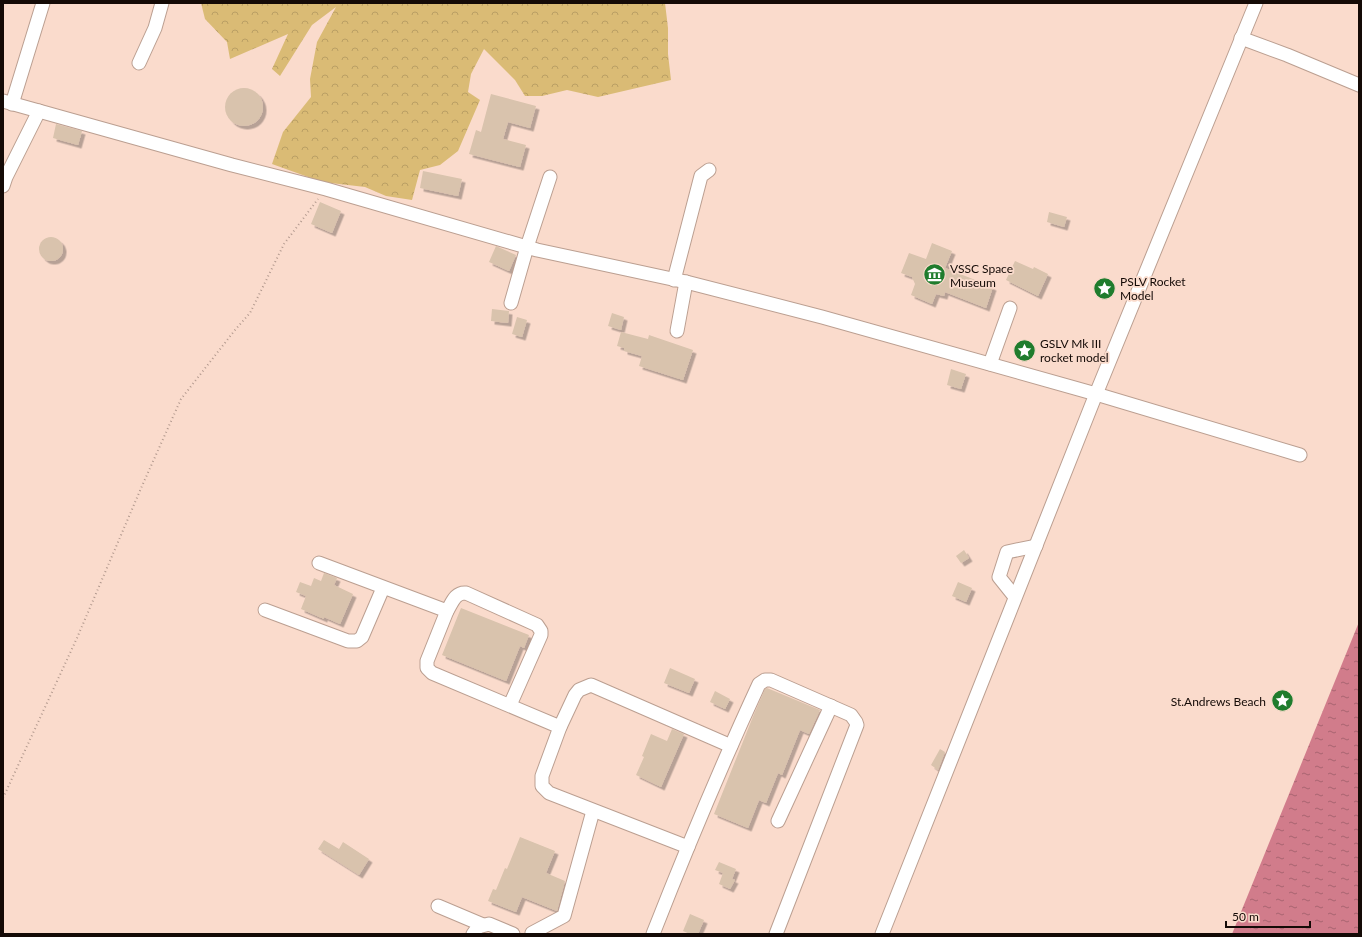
<svg xmlns="http://www.w3.org/2000/svg" width="1362" height="937" viewBox="0 0 1362 937" font-family="Lato,sans-serif">
	<defs>
		<pattern id="forest-crowns" width="20" height="18" patternUnits="userSpaceOnUse"><rect width="20" height="18" fill="#dabb75"/><path d="M2 6a3 3 0 1 1 6 0M12 15a3 3 0 1 1 6 0" fill="none" stroke="#ba9f64"/></pattern>
		<pattern id="water-ripples" width="26" height="14" patternUnits="userSpaceOnUse"><rect width="26" height="14" fill="#d17c8b"/><path d="M2 4q2-2 4 0t4 0M15 11q2-2 4 0t4 0" fill="none" stroke="#a86470"/></pattern>
		<filter id="shadow"><feDropShadow dx="3.5" dy="3.5" stdDeviation="0" flood-color="#0004"/></filter>
	</defs>
	<rect width="100%" height="100%" fill="#fadbcc"/>
	<!-- forest -->
	<path fill="url(#forest-crowns)" d="M201 3H665L668 28V54L671 80 598 97 567 90 542 96H525L515 80 484 49 471 74 468 92 480 100 458 151 440 165 420 170 412 200 386 196 365 187 322 182 272 164 283 132 311 97 310 79 317 42 336 7 312 25 280 76 272 69 288 34 230 59 227 42 205 19Z"/>
	<!-- water -->
	<path fill="url(#water-ripples)" d="M1359 622V934H1232Z"/>
	<!-- building -->
	<g fill="#d9c3ad" filter="url(#shadow)">
		<circle cx="244" cy="107" r="19"/>
		<path d="M491 94 536 106 530 128 508 122 503 139 526 145 520 167 469 154 476 130 481 132Z"/>
		<path d="M56 124 82 131 78 145 53 138Z"/>
		<path d="M423 171 462 179 458 196 420 188Z"/>
		<path d="M320 202 341 211 332 233 311 224Z"/>
		<path d="M1049 212 1067 217 1064 227 1047 222Z"/>
		<circle cx="51" cy="249" r="12"/>
		<path d="M932 243 952 251 945 268 993 287 986 308 945 292 944 296 936 294 932 304 911 295 915 284 912 277 901 273 909 253 926 259Z"/>
		<path d="M496 246 516 255 509 271 489 262Z"/>
		<path d="M1015 261 1033 269 1034 267 1048 274 1038 296 1006 280Z"/>
		<path d="M492 309 509 311 508 323 491 321Z"/>
		<path d="M612 313 624 317 621 330 608 326Z"/>
		<path d="M517 317 527 320 522 337 512 334Z"/>
		<path d="M621 332 648 339 649 335 693 350 683 380 639 366 642 356 624 351V348L617 346Z"/>
		<path d="M951 369 966 374 961 389 947 385Z"/>
		<path d="M964 550 969 558 961 563 956 556Z"/>
		<path d="M324 573 337 578 334 585 353 594 340 624 324 617V619L301 609 306 596 296 592 300 582 311 586 314 578 321 581Z"/>
		<path d="M958 582 972 588 966 602 952 596Z"/>
		<path d="M461 608 529 635 524 648 520 646 506 681 442 655Z"/>
		<path d="M670 668 695 679 689 693 664 683Z"/>
		<path d="M767 688 820 710 809 734 800 730 782 775 778 773 766 803 759 800 748 828 714 814 754 714 765 689Z"/>
		<path d="M715 691 730 699 725 709 710 702Z"/>
		<path d="M672 729 684 734 661 787 636 775 644 757 642 756 651 734 667 741Z"/>
		<path d="M940 749 945 752 938 770 931 765Z"/>
		<path d="M520 837 555 851 546 873 565 881 557 911 522 897 516 912 488 901 493 889 496 890 505 868 507 869Z"/>
		<path d="M324 840 339 849 343 842 369 859 359 875 318 849Z"/>
		<path d="M719 862 736 869 732 879 735 880 730 889 719 884 723 873 715 870Z"/>
		<path d="M690 914 704 920 698 934H690L683 931Z"/>
	</g>
	<g fill="none" stroke-linecap="round" stroke-linejoin="round">
		<defs>
			<g id="minor">
				<path d="M1241 38 1287 55 1359 85"/>
				<path d="M139 63 155 28 162 3"/>
				<path d="M3 101 232 165 326 189 537 250 686 282 822 317 1096 394 1300 455"/>
				<path d="M12 104 43 3"/>
				<path d="M3 186 6 177 39 111"/>
				<path d="M674 280 701 176 709 170"/>
				<path d="M511 303 527 247 550 177"/>
				<path d="M677 331 686 282"/>
				<path d="M990 364 1010 308"/>
				<path d="M319 563 447 611 427 661V668L432 673 560 727 542 776V786L549 793 688 847"/>
				<path d="M1015 597 999 577 1007 552 1036 546"/>
				<path d="M265 610 348 641H357L362 637 383 588"/>
				<path d="M447 611C452 603 455 592 466 593L537 625 541 631V635L510 705"/>
				<path d="M560 727 575 695 579 690 591 685 731 746"/>
				<path d="M778 821 831 706"/>
				<path d="M438 906 483 925"/>
				<path d="M532 933 564 916 593 811"/>
				<path d="M473 934 478 927 489 924 513 934"/>
				<path d="M653 934C686 850 721 766 759 684L765 680H771L851 715 856 722 857 725 776 934"/>
				<path d="M882 934 1096 394 1256 3"/>
			</g>
		</defs>
		<!-- minor casing -->
		<use href="#minor" stroke="#bb9f91" stroke-width="15"/>
		<!-- path -->
		<path stroke="#b2998e" stroke-width="2" stroke-dasharray="1 3" stroke-linecap="butt" d="M3 798 77 638 142 486 181 399 235 330 250 313 284 244 318 199"/>
		<!-- minor -->
		<use href="#minor" stroke="#fff" stroke-width="13"/>
	</g>
	<!-- icons -->
	<defs>
		<symbol id="museum-disc" viewBox="-11 -11 22 22"><circle r="9.5" fill="#1f7c2d" stroke="#fadbcc"/><path d="M0-6L6-3V-2H-6V-3ZM-5-1h2V3h-2ZM-1-1h2V3h-2ZM3-1h2V3H3ZM-6 4H6V6H-6Z" fill="#fff"/></symbol>
		<symbol id="sight-disc" viewBox="-11 -11 22 22"><circle r="9.5" fill="#1f7c2d" stroke="#fadbcc"/><path d="M0-6L1.8-2.2L6-1.7L2.9 1.2L3.7 5.4L0 3.3L-3.7 5.4L-2.9 1.2L-6-1.7L-1.8-2.2Z" fill="#fff"/></symbol>
	</defs>
	<g fill-rule="evenodd">
		<use href="#museum-disc" x="922" y="262" width="25" height="25"/>
		<use href="#sight-disc" x="1092" y="276" width="25" height="25"/>
		<use href="#sight-disc" x="1012" y="338" width="25" height="25"/>
		<use href="#sight-disc" x="1270" y="688" width="25" height="25"/>
	</g>
	<g text-anchor="middle" dominant-baseline="central" stroke-width="3.5" stroke-linejoin="round" paint-order="stroke">
		<!-- poi labels -->
		<g font-size="12" fill="#140a06" stroke="#fadbcc" text-anchor="start">
			<text x="950" y="268">VSSC Space<tspan x="950" dy="14">Museum</tspan></text>
			<text x="1120" y="281">PSLV Rocket<tspan x="1120" dy="14">Model</tspan></text>
			<text x="1040" y="343">GSLV Mk III<tspan x="1040" dy="14">rocket model</tspan></text>
			<text x="1266" y="701" text-anchor="end">St.Andrews Beach</text>
		</g>
	</g>
	<!-- border -->
	<rect width="1362" height="937" fill="none" stroke="#140a06" stroke-width="8"/>
	<!-- scale -->
	<path d="M1226 921v6h84v-6" fill="none" stroke="#140a06" stroke-width="2"/>
	<text x="1232" y="921" font-size="12" fill="#140a06" stroke="#fadbcc" stroke-width="3" paint-order="stroke">50 m</text>
</svg>
